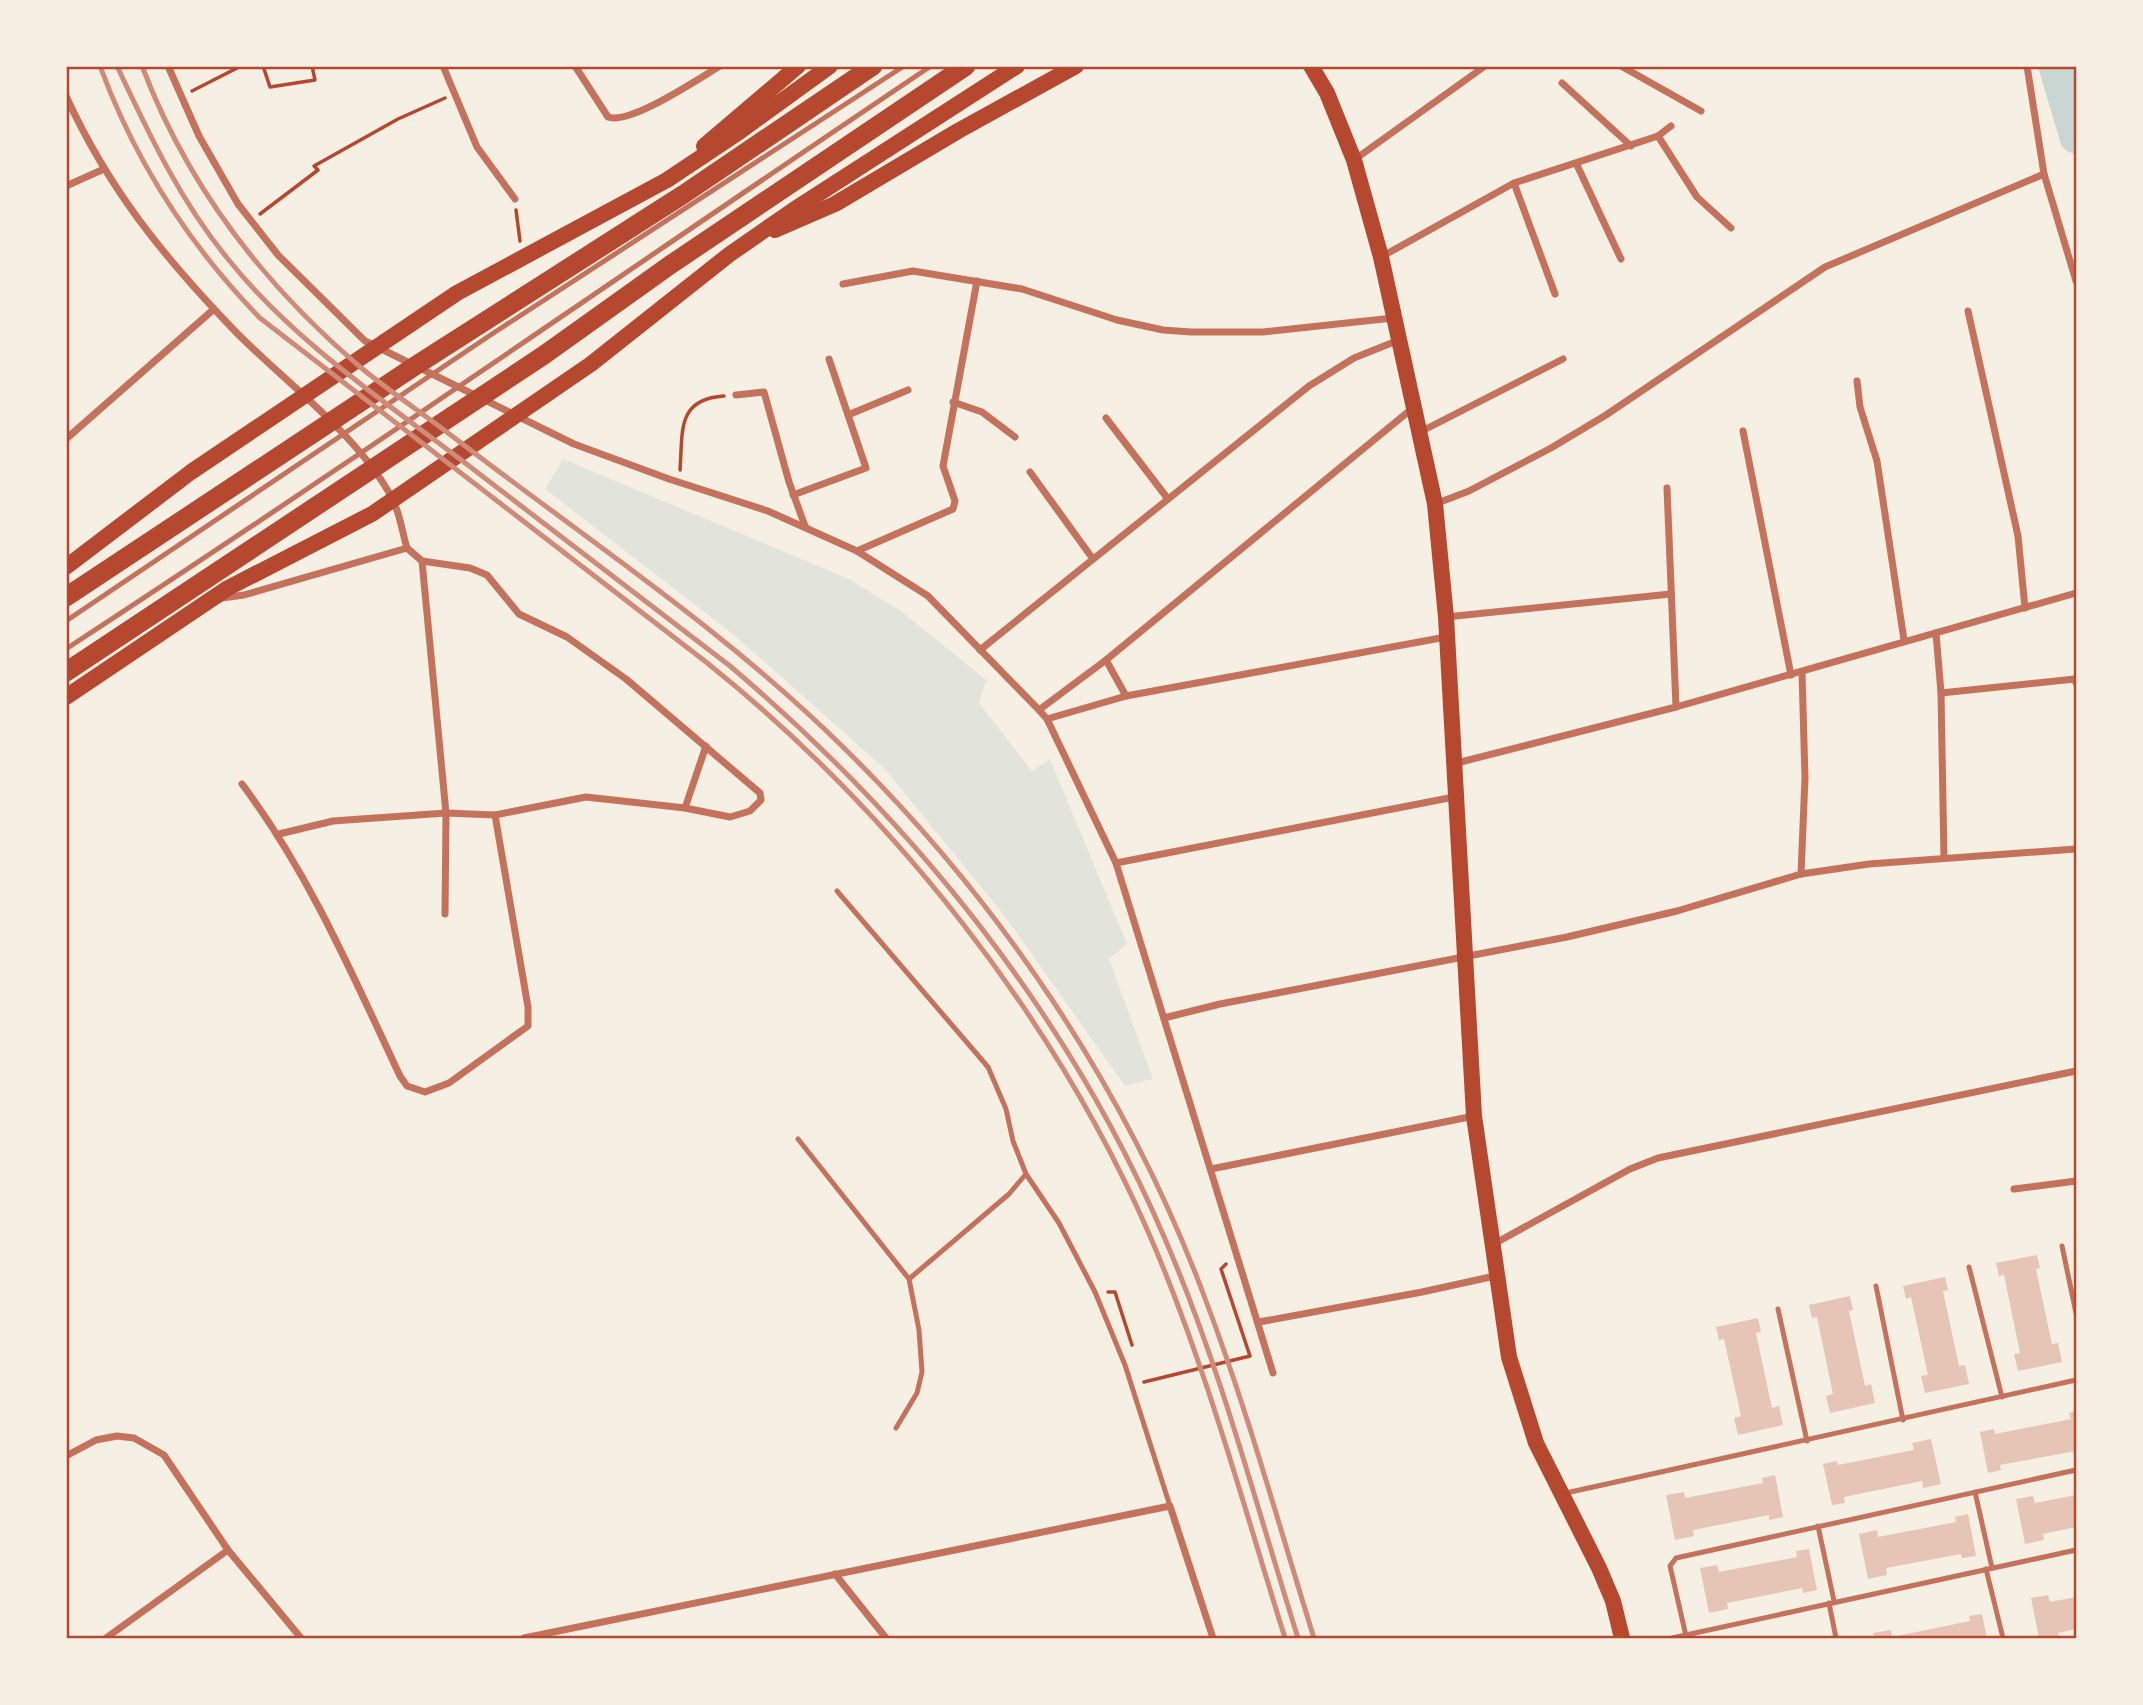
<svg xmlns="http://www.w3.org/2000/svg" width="2143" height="1705" viewBox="0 0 2143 1705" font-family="'Asap Condensed',sans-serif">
	<rect width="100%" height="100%" fill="#f6efe4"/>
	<!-- green -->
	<polygon fill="#e2e4dc" points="563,459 849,579 901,611 986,680 979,703 1032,771 1050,759 1127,944 1109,959 1153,1079 1125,1086 1004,915 884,768 734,635 545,489"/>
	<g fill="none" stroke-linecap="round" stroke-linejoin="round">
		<!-- river -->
		<polyline stroke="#c9d6d2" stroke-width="33" points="2055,66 2076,137"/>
	</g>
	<!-- building -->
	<g fill="#e6c5b7">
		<polygon points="2037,1255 2040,1268 2036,1269 2052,1344 2058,1343 2062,1362 2018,1371 2014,1354 2020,1353 2004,1275 1999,1276 1996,1263"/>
		<polygon points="1945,1277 1948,1290 1943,1291 1959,1366 1965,1365 1969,1384 1925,1393 1921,1376 1928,1375 1911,1297 1906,1299 1903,1286"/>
		<polygon points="1850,1296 1853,1310 1849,1311 1865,1386 1871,1384 1875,1403 1830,1413 1826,1396 1833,1394 1817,1317 1812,1318 1809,1305"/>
		<polygon points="1758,1318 1761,1332 1756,1333 1772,1408 1779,1406 1783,1425 1738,1435 1734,1418 1741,1416 1724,1339 1719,1340 1716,1327"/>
		<polygon points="2076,1411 2076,1451 2000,1465 2001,1470 1988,1473 1980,1432 1994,1429 1995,1434 2071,1419 2069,1413"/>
		<polygon points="1931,1439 1941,1484 1923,1488 1922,1481 1844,1497 1845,1503 1832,1505 1823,1464 1837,1461 1838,1465 1914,1450 1912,1443"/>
		<polygon points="1775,1475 1783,1517 1769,1520 1769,1515 1693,1530 1694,1536 1675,1540 1666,1495 1684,1492 1685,1498 1763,1483 1762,1478"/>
		<polygon points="2076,1495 2076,1527 2043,1534 2044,1540 2025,1544 2016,1499 2033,1496 2035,1503"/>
		<polygon points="1968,1514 1976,1556 1962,1558 1961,1554 1886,1568 1887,1575 1868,1579 1859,1534 1877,1530 1878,1537 1956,1522 1955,1517"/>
		<polygon points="1809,1549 1817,1590 1803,1593 1802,1588 1727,1603 1728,1609 1709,1613 1700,1568 1717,1565 1719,1572 1797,1557 1796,1551"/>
		<polygon points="2048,1595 2050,1602 2076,1597 2076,1629 2058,1633 2059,1638 2039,1638 2031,1598"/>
		<polygon points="1982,1614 1987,1638 1875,1638 1873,1633 1891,1630 1892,1637 1970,1621 1969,1616"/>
	</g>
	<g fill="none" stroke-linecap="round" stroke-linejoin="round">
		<!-- path -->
		<g stroke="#b5482f" stroke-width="3.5">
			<polyline points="263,66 270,87 315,80 312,66"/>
			<polyline points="192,91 241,66"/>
			<polyline points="516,210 520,241"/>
			<polyline points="260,214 318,170 314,166 398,119 445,98"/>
			<path d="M680,470C683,432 676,399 724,396"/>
			<polyline points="1108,1292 1115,1292 1132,1345"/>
			<polyline points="1144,1382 1250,1356 1221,1269 1226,1264"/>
		</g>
		<!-- service -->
		<g stroke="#c5725c" stroke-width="5">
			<polyline points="66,621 489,336 904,66"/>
			<path d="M66,649C357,459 642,260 931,66"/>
			<polyline points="837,891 988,1067 1006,1109 1013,1141 1026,1174 1059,1223 1095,1292 1125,1365 1170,1506"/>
			<polyline points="798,1139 909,1279 919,1330 922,1372 917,1393 896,1428"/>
			<polyline points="2062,1246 2076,1313"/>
			<polyline points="1969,1267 2002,1397"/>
			<polyline points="909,1279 1009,1194 1026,1174"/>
			<polyline points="1876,1286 1903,1420"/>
			<polyline points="1778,1309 1807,1441"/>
			<polyline points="1975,1492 1992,1568"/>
			<polyline points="1566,1493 2076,1380"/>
			<polyline points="1818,1526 1834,1601"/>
			<polyline points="1986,1569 2003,1638"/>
			<polyline points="1829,1603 1836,1638"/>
			<polyline points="1686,1636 1670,1566 1676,1558 2076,1470"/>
			<polyline points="1672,1638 2076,1550"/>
		</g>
		<!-- minor -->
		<g stroke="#c5725c" stroke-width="7">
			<polyline points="168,66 199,136 238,204 278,255 365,341 574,444 669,479 768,511 857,551 928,596 1039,710 1047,719 1116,863 1273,1373"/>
			<polyline points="443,66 477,147 515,199"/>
			<path d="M575,66L608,117C630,125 698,79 720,66"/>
			<polyline points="1621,66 1701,111"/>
			<polyline points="2027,66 2044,174 2076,281"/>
			<polyline points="1562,83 1631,146"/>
			<path d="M66,96C108,188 162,255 232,328C283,381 356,432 392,498C400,513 402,532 407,548"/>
			<polyline points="1658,136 1697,197 1731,228"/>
			<polyline points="1354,160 1485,66"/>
			<polyline points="1577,165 1621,259"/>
			<polyline points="1514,183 1555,294"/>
			<polyline points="66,186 104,169"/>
			<polyline points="1381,257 1514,183 1658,136 1671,126"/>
			<polyline points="843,284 913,271 1022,289 1117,320 1163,330 1191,332 1263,332 1393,318"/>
			<polyline points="1968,311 2018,536 2025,608"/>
			<polyline points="1857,381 1860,407 1877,461 1904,640"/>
			<polyline points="736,395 764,392 789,482 805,526"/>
			<polyline points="953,402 982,412 1015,437"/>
			<polyline points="848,415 908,390"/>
			<polyline points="1106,418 1168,499"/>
			<polyline points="1422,431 1563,359"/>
			<polyline points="1743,431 1791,675"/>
			<polyline points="66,439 214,309"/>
			<polyline points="1030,472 1093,559"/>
			<polyline points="1667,488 1676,707"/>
			<polyline points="793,495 866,468 829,359"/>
			<polyline points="1435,504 1469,491 1551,448 1606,415 1825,267 2044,174"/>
			<polyline points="857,551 953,509 955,501 943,466 977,281"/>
			<polyline points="422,561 446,813 445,914"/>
			<polyline points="222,598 244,595 407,548"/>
			<polyline points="1446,617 1671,594"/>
			<polyline points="1936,633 1941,693 1944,858"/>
			<polyline points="980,650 1309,386 1354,358 1399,340"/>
			<polyline points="1106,660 1126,696"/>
			<polyline points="1941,693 2075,679 2076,683"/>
			<polyline points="1039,710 1106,660 1414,407"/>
			<polyline points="1047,719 1126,696 1446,637"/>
			<polyline points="1453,764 1676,707 2076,593"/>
			<path d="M242,784C309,873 353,976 400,1076L407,1086L425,1092L449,1083L528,1026V1007L495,815"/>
			<polyline points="685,808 706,746"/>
			<polyline points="279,834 333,821 446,813 495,815 586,797 685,808 730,817 750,811 761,800 760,793 626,679 567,637 519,614 487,575 470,568 422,561 407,548"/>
			<polyline points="1116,863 1454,797"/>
			<polyline points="1801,874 1805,778 1802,672"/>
			<polyline points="1164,1018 1220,1004 1567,937 1677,911 1801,874 1869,864 2076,849"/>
			<polyline points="1211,1169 1474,1116"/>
			<polyline points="2014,1189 2076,1181"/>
			<polyline points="1492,1245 1630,1169 1658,1158 2076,1071"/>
			<polyline points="1259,1322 1422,1292 1495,1276"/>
			<polyline points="66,1456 96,1440 117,1436 134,1438 164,1455 228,1550 301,1638"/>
			<polyline points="835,1574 886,1638"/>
			<polyline points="106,1638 228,1550"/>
			<polyline points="524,1638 1170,1506 1213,1638"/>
		</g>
		<!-- primary -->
		<g stroke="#b5482f" stroke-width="16">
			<polyline points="1311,66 1327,93 1354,160 1381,257 1435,504 1446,617 1474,1116 1509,1357 1536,1443 1599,1568 1613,1601 1622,1638"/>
			<polyline points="704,146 798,66"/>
			<polyline points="775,230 835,204 958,131 1076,66"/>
			<polyline points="66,567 191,472 457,293 667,180 739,132 830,66"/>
			<polyline points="66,697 228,588 372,514 591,364 730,254 795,209 1017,66"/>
		</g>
		<!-- motorway -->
		<g stroke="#b5482f" stroke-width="19">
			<polyline points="66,597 415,366 684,194 873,66"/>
			<polyline points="66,672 544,355 670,265 966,66"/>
		</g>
		<!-- rail -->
		<g stroke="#cf8b77" stroke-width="5">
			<path d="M100,66C135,161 190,246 260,318L706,662C892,811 1055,1017 1150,1236C1206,1366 1243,1504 1285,1638"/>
			<path d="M117,66C149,134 180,201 228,259C291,338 377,396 456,456C548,526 639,596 730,666C914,822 1070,1016 1165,1239C1221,1368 1256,1505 1298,1638"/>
			<path d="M142,66C187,185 263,284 359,366C390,392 424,414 456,439C586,539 726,631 843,747C1002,903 1129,1093 1206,1301C1248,1412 1279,1526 1314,1638"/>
		</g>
	</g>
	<!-- border -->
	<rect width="2143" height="1705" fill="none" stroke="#f6efe4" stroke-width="136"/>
	<rect x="68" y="68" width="2007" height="1569" fill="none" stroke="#b5482f" stroke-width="2.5"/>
</svg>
